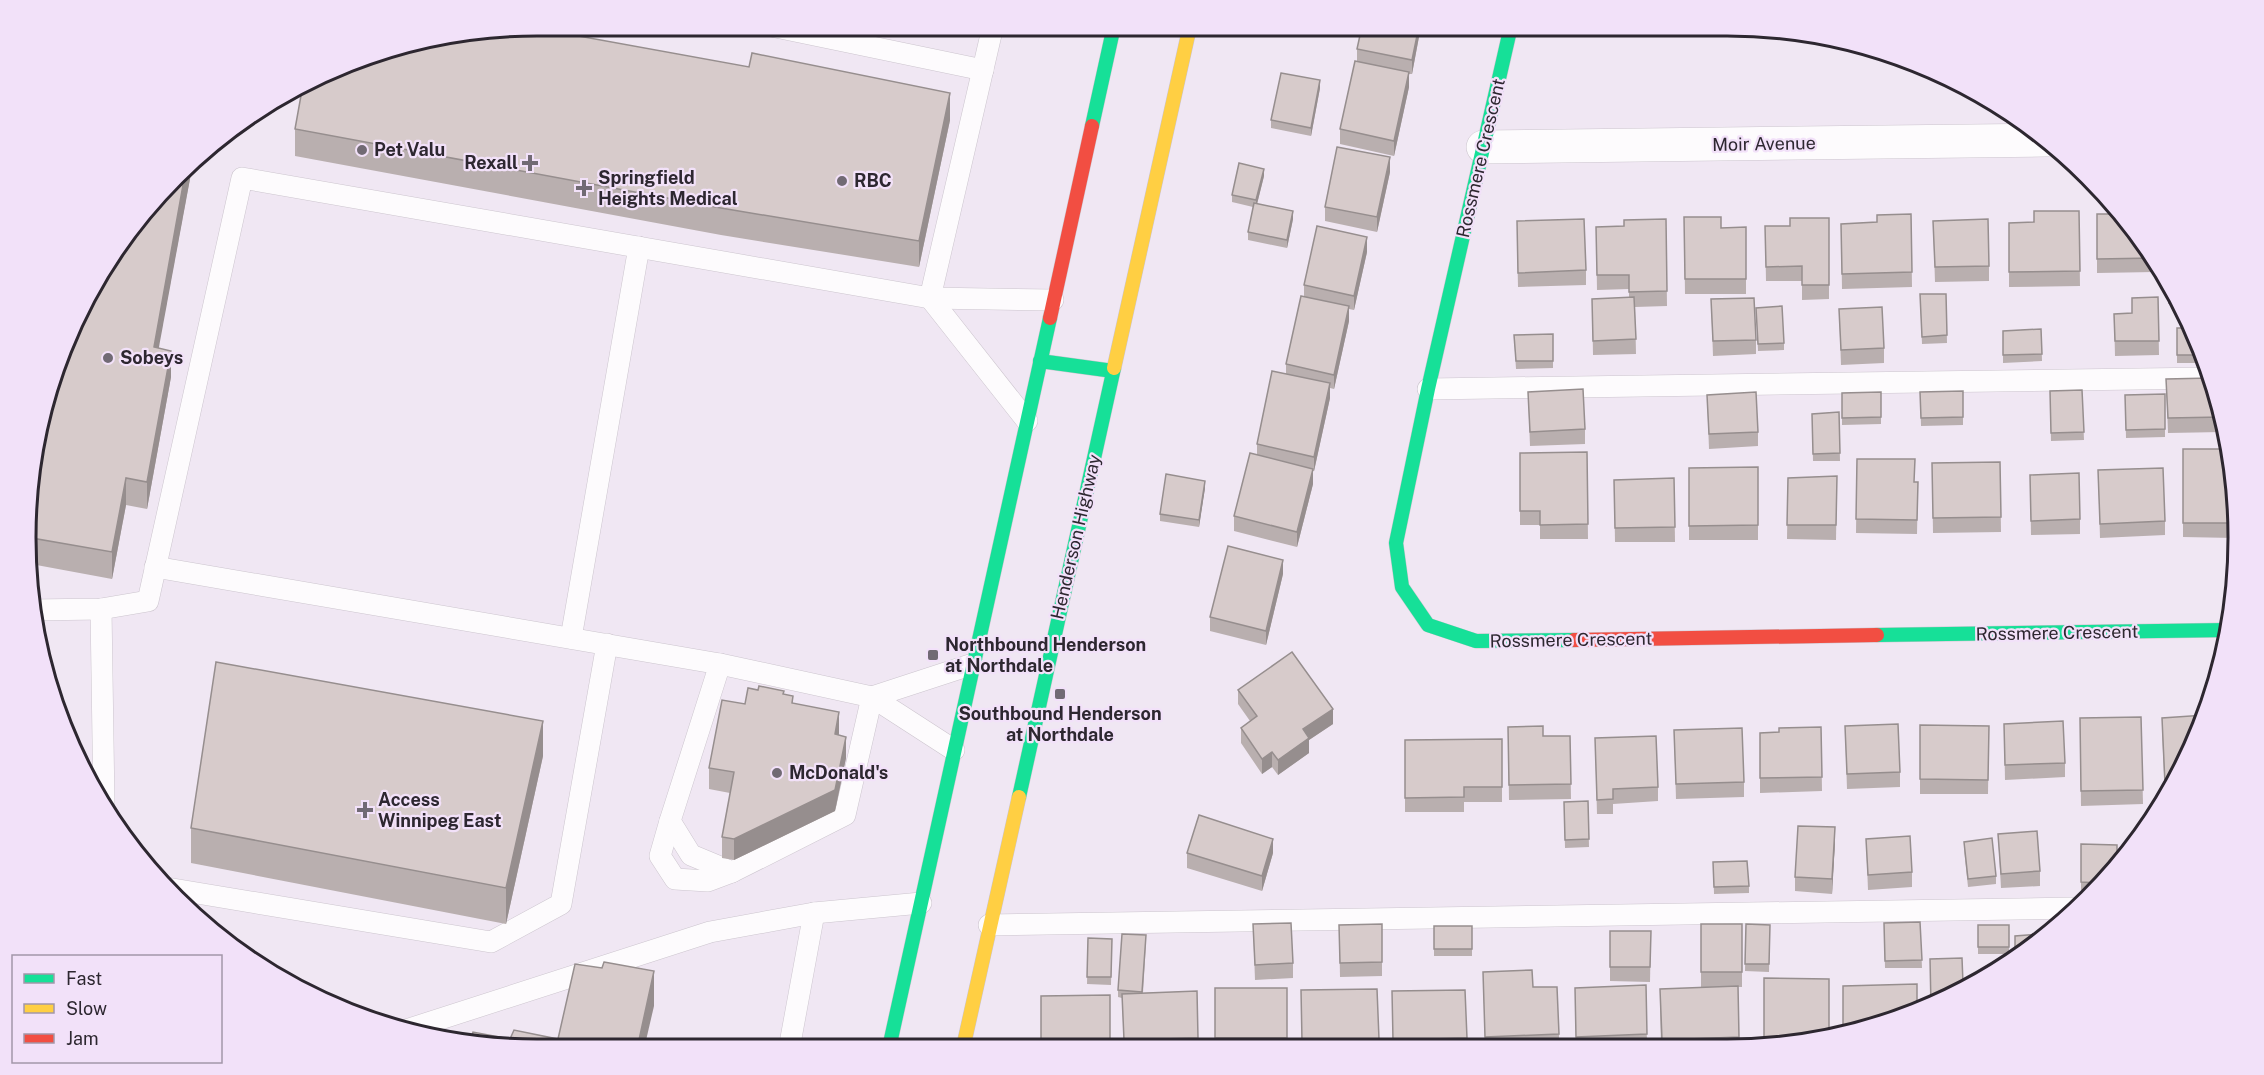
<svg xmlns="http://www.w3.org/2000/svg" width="2264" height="1075" viewBox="0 0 2264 1075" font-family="'Public Sans',sans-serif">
	<rect width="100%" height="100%" fill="#f0e7f3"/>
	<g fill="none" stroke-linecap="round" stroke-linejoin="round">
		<!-- lane casing -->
		<g stroke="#ccc5ce" stroke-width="22">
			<g id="lane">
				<polyline points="771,26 983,70"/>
				<polyline points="930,298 993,26"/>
				<polyline points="930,298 1027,421"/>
				<polyline points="1428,389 2211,378"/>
				<polyline points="155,567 720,664 872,697 954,750"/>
				<polyline points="101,609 104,805"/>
				<polyline points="32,610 101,609 148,601 242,178 930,298 1053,300"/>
				<polyline points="571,638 639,247"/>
				<polyline points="720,664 670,821 691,855 732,872 845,815 872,697"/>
				<polyline points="872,697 973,664"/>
				<polyline points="670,821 660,856 675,879 708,881 732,872"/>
				<polyline points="167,888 491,942 561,904 607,644"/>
				<polyline points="989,925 2074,908"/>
				<polyline points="406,1030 710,932 814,913 921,903"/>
				<polyline points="789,1049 814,913"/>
			</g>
		</g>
		<!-- street casing -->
		<g stroke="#ccc5ce" stroke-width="34">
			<polyline id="street" points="1483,147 2045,140"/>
		</g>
		<!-- fast casing -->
		<g stroke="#ccc5ce" stroke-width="15">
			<g id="fast">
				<polyline points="1511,26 1428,389 1396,543 1402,587 1428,625 1476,641 1574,640"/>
				<polyline points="1092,126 1114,26"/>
				<polyline points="1040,361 1113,371"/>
				<polyline points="1877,635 2229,630"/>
				<polyline points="1019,797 1114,368"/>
				<polyline points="889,1048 1050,318"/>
			</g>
		</g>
		<!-- slow casing -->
		<g stroke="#ccc5ce" stroke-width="15">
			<g id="slow">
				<polyline points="1114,368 1190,26"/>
				<polyline points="963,1048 1019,797"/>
			</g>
		</g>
		<!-- jam casing -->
		<g stroke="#ccc5ce" stroke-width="15">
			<g id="jam">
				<polyline points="1050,318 1092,126"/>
				<polyline points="1574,640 1877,635"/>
			</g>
		</g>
		<!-- lane -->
		<use href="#lane" stroke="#fdfbfd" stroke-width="21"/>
		<!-- street -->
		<use href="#street" stroke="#fdfbfd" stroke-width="33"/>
		<!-- fast -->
		<use href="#fast" stroke="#16e098" stroke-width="14"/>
		<!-- slow -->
		<use href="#slow" stroke="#ffcf43" stroke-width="14"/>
		<!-- jam -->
		<use href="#jam" stroke="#f24e42" stroke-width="14"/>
	</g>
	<!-- wall -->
	<g fill="#b9afaf">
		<polygon points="1362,26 1421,26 1412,74 1409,74 1409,87 1394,156 1340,144 1340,129 1357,61 1357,49"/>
		<polygon points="1611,26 1643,26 1611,27"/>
		<polygon points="1320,88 1311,136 1271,128 1271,120"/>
		<polygon points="950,120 919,267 721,235 295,156 295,129"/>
		<polygon points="192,168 158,348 171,377 147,509 126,505 112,579 31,564 35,437 112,253"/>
		<polygon points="1390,172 1377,232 1325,221 1325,207"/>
		<polygon points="1264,176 1257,204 1293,219 1287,248 1248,240 1248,232 1253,207 1232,202 1232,195"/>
		<polygon points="2079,211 2080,286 2009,287 2009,223 2034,222"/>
		<polygon points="1911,214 1912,287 1842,289 1841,224 1877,222"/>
		<polygon points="2097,214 2154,256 2154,272 2097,273"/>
		<polygon points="1684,217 1721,228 1746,227 1746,294 1685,294"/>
		<polygon points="1829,218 1829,299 1802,300 1802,281 1766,281 1765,226 1790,226"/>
		<polygon points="1666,219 1667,306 1635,307 1636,354 1593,355 1592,299 1629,298 1629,289 1597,290 1596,227 1624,226"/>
		<polygon points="1933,221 1989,266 1989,281 1935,282"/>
		<polygon points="1517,236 1586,270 1586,285 1518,287"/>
		<polygon points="1367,252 1354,310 1349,309 1349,321 1334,389 1330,388 1330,398 1314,471 1313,471 1313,484 1297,547 1234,531 1234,516 1257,455 1257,444 1286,374 1286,364 1304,297 1304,285"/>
		<polygon points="2168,283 2180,304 2168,304"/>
		<polygon points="1920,294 1946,294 1947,343 1922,344"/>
		<polygon points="2158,297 2159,355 2115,356 2114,314 2132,313"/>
		<polygon points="1711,299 1756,340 1756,354 1713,356"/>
		<polygon points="1756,308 1784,343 1784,350 1758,351"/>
		<polygon points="1839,309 1884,348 1884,363 1841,365"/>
		<polygon points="2177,328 2200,342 2206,363 2177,363"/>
		<polygon points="2041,329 2042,361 2003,363 2003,331"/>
		<polygon points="1553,334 1553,368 1516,369 1514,335"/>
		<polygon points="2166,379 2222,415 2222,432 2168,433"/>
		<polygon points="2082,390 2084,440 2051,441 2050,391"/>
		<polygon points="1963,391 1963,425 1921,426 1920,392"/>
		<polygon points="1528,392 1585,429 1585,444 1530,446"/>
		<polygon points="1881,392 1881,424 1842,425 1842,393"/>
		<polygon points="2165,394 2165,437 2126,438 2125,395"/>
		<polygon points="1707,395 1758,432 1758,446 1709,449"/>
		<polygon points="1839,412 1840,461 1813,461 1812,414"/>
		<polygon points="2183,449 2230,449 2237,524 2234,524 2234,538 2183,537"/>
		<polygon points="1587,452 1588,539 1540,539 1540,525 1520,525 1520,453"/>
		<polygon points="1857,459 1914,482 1918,482 1917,534 1856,533"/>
		<polygon points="2000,462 2001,532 1933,533 1932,463"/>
		<polygon points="1758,467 1758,540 1689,540 1689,468"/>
		<polygon points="2098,470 2165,521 2165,535 2100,538"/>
		<polygon points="2030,475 2080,519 2080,534 2031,535"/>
		<polygon points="1837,476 1836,540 1787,539 1788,478"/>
		<polygon points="1674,478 1675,542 1615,542 1614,480"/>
		<polygon points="1205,488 1199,527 1160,521 1160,514"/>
		<polygon points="1283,574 1266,645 1210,631 1210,617"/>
		<polygon points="1238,690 1333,724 1309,740 1309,753 1278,775 1272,767 1262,774 1241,743 1241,728 1250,721 1238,704"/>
		<polygon points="784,695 793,703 839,733 839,735 846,758 835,811 734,860 722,858 722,837 730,793 709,789 709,768 745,704"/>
		<polygon points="2141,717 2143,804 2081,806 2080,718"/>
		<polygon points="2162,718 2199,734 2165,794 2162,732"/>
		<polygon points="2004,724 2065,763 2065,777 2005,780"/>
		<polygon points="1920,725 1989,726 1988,794 1920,794"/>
		<polygon points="1845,726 1900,772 1900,787 1847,789"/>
		<polygon points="1508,727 1543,736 1570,736 1571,799 1509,800"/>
		<polygon points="1821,727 1822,791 1760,793 1760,733 1779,732"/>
		<polygon points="1674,730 1744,782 1744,797 1676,799"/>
		<polygon points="1595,738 1658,787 1658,801 1613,804 1613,814 1597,814"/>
		<polygon points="1502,739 1502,802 1464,802 1464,812 1405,812 1405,740"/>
		<polygon points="543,756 506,924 191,863 191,828"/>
		<polygon points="1588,801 1589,847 1565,848 1564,802"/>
		<polygon points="1998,834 2040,871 2040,886 2001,888"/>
		<polygon points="1866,839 1912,872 1912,887 1868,890"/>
		<polygon points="1835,842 1832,894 1795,891 1795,877"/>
		<polygon points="1964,842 1996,876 1996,884 1968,887 1964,849"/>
		<polygon points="2081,844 2117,865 2092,890 2081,890"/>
		<polygon points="1187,853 1273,853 1262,891 1187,868"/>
		<polygon points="1713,862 1749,886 1749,893 1714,894"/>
		<polygon points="1920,922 1922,968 1885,968 1884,923"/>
		<polygon points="1253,924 1293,963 1293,978 1255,980"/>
		<polygon points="1382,924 1382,976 1340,977 1339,925"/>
		<polygon points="1701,924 1742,924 1742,987 1738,987 1739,1045 1661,1046 1660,1003 1701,987"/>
		<polygon points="1746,924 1770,925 1769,972 1745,971"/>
		<rect x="1978" y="925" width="31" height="29"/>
		<rect x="1434" y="926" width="38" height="30"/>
		<polygon points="1610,931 1651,931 1650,982 1610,981"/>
		<polygon points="1088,938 1112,939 1111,985 1087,984"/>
		<polygon points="1146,942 1143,993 1197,991 1198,1047 1124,1047 1122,998 1118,997 1118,990"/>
		<polygon points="1483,972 1533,987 1559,1034 1559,1046 1485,1046"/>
		<polygon points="1764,978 1829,1036 1794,1045 1764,1045"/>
		<polygon points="1646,985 1647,1046 1576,1046 1575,988"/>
		<rect x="1215" y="988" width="72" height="59"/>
		<polygon points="1377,989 1379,1047 1302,1047 1301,990"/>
		<polygon points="1465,990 1467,1046 1393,1046 1392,1006"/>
		<polygon points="1110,995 1110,1047 1041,1048 1041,996"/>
	</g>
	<!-- shaded-wall -->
	<g fill="#968e8e">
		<polygon points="1419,26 1421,26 1412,74 1412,60"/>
		<polygon points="1409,72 1409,87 1394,156 1394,141"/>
		<polygon points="1320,80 1320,88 1311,136 1311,128"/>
		<polygon points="950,93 950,120 919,267 919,241"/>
		<polygon points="264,111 264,114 239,124"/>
		<polygon points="1390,157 1390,172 1377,232 1377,217"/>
		<polygon points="192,168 154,374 154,347 185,174"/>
		<polygon points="1264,169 1264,176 1256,208 1256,200"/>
		<polygon points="1293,211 1293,219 1287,248 1287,240"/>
		<polygon points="1367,237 1367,252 1354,310 1354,296"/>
		<polygon points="1349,306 1349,321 1334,389 1334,375"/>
		<polygon points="171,351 171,377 147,509 147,482"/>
		<polygon points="1330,383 1330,398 1314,471 1314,457"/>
		<polygon points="1313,469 1313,484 1297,547 1297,532"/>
		<polygon points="126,478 126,505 112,579 112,552"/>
		<polygon points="1205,481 1205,488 1199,527 1199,520"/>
		<polygon points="1283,560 1283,574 1266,645 1266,631"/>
		<polygon points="1333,709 1333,724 1309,740 1309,753 1278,775 1278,760 1303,729"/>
		<polygon points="839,712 839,733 835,755 835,734"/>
		<polygon points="543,721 543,756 506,924 506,888"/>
		<polygon points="846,737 846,758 835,811 734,860 734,839"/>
		<polygon points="1272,752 1272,767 1262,774 1262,759"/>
		<polygon points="1835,827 1835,842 1832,894 1832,879"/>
		<polygon points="1273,839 1273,853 1262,891 1262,876"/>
		<polygon points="654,971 654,1006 644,1049 637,1049"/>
	</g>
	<!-- building -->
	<g fill="#d7cbcb" stroke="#968e8e" stroke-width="1.5">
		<polygon points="1362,26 1419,26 1412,60 1357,49"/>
		<polygon points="529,27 749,67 752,53 950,93 919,241 721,208 295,129 302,90 373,53"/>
		<polygon points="1355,61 1409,72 1394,141 1340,129"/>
		<polygon points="1281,73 1320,80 1311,128 1271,120"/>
		<polygon points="1337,147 1390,157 1377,217 1325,207"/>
		<polygon points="1239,163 1264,169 1256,200 1232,195"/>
		<polygon points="185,174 154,347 171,351 147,482 126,478 112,552 32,538 35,437 64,342 112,253"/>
		<polygon points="1254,203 1293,211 1287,240 1248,232"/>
		<polygon points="2034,211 2079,211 2080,271 2009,272 2009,223 2034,222"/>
		<polygon points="1911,214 1912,272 1842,274 1841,224 1877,222 1877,215"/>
		<polygon points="2097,214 2120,214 2152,253 2154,258 2097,259"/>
		<polygon points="1684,217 1721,217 1721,228 1746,227 1746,279 1685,279"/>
		<polygon points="1790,218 1829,218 1829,285 1802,285 1802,266 1766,267 1765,226 1790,226"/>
		<polygon points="1584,219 1586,270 1518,273 1517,221"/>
		<polygon points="1666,219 1667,291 1629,292 1629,275 1597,275 1596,227 1624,226 1624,220"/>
		<polygon points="1988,219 1989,266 1935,267 1933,221"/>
		<polygon points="1317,226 1367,237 1354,296 1304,285"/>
		<polygon points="1920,294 1946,294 1947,335 1922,337"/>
		<polygon points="1301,296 1349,306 1334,375 1286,364"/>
		<polygon points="1634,297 1636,339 1593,341 1592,299"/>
		<polygon points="2158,297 2159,341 2115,341 2114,314 2132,313 2132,298"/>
		<polygon points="1754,298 1756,340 1713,341 1711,299"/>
		<polygon points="1782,306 1784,343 1758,344 1756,308"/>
		<polygon points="1882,307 1884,348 1841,350 1839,309"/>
		<polygon points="2177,328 2192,328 2200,342 2204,355 2177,355"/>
		<polygon points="2041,329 2042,354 2003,355 2003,331"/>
		<polygon points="1553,334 1553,361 1516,361 1514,335"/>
		<polygon points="1272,371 1330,383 1314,457 1257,444"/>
		<polygon points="2211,378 2222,417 2168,418 2166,379"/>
		<polygon points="1583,389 1585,429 1530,432 1528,392"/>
		<polygon points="2082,390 2084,432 2051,433 2050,391"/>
		<polygon points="1963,391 1963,417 1921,418 1920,392"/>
		<polygon points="1756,392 1758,432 1709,434 1707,395"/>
		<polygon points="1881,392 1881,417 1842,418 1842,393"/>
		<polygon points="2165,394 2165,429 2126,430 2125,395"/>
		<polygon points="1839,412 1840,453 1813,454 1812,414"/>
		<polygon points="2183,449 2230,449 2236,510 2234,510 2234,523 2183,523"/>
		<polygon points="1587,452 1588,524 1540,525 1540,511 1520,511 1520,453"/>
		<polygon points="1250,453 1313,469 1297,532 1234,516"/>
		<polygon points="1857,459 1915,459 1914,482 1918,482 1917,520 1856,519"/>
		<polygon points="2000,462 2001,517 1933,518 1932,463"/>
		<polygon points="1758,467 1758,525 1689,526 1689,468"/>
		<polygon points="2163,468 2165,521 2100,524 2098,470"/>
		<polygon points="2079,473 2080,519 2031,521 2030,475"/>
		<polygon points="1166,474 1205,481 1199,520 1160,514"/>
		<polygon points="1837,476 1836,525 1787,525 1788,478"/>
		<polygon points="1674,478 1675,527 1615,528 1614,480"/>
		<polygon points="1228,546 1283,560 1266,631 1210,617"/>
		<polygon points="1292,652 1333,709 1303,729 1309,738 1278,760 1272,752 1262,759 1241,728 1257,716 1238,690"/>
		<polygon points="216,662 543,721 506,888 191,828"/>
		<polygon points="759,686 784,691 783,694 793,696 792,703 839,712 835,734 846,737 835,790 734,839 722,837 734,772 709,768 722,700 745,704 748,688 758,690"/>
		<polygon points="2205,715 2199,734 2171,784 2165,784 2162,718"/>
		<polygon points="2141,717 2143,790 2081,791 2080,718"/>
		<polygon points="2063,721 2065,763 2005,765 2004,724"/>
		<polygon points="1898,724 1900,772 1847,774 1845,726"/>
		<polygon points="1920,725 1989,726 1988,780 1920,779"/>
		<polygon points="1543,726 1543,736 1570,736 1571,784 1509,785 1508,727"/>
		<polygon points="1821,727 1822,777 1760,778 1760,733 1779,732 1779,728"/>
		<polygon points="1742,728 1744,782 1676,784 1674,730"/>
		<polygon points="1656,736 1658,787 1613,789 1613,799 1597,800 1595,738"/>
		<polygon points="1502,739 1502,787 1464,787 1464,797 1405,798 1405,740"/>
		<polygon points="1588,801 1589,839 1565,840 1564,802"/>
		<polygon points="1199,815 1273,839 1262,876 1187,853"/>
		<polygon points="1798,826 1835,827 1832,879 1795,877"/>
		<polygon points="2037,831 2040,871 2001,874 1998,834"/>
		<polygon points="1910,836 1912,872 1868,875 1866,839"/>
		<polygon points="1992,838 1996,876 1968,879 1964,842"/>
		<polygon points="2081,844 2117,845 2117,865 2099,883 2081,882"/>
		<polygon points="1747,861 1749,886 1714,887 1713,862"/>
		<polygon points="1920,922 1922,960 1885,961 1884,923"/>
		<polygon points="1291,923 1293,963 1255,965 1253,924"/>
		<polygon points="1382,924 1382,962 1340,963 1339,925"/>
		<rect x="1701" y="924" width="41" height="48"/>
		<polygon points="1746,924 1770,925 1769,964 1745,964"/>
		<rect x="1978" y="925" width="31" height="22"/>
		<rect x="1434" y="926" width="38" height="23"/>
		<polygon points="1610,931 1651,931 1650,967 1610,967"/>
		<polygon points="1122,934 1146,935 1142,992 1118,990"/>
		<polygon points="2039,934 2038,943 2015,957 2015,936"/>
		<polygon points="1088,938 1112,939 1111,977 1087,977"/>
		<polygon points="1962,958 1963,983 1970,983 1931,1006 1930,959"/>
		<polygon points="604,962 654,971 637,1049 537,1049 470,1043 473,1032 510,1039 514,1030 558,1039 575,964 602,968"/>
		<polygon points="1532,970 1533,987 1557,987 1559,1034 1485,1037 1483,972"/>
		<polygon points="1764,978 1829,979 1829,1036 1810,1041 1764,1040"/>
		<polygon points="1917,984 1917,1012 1843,1032 1843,986"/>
		<polygon points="1646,985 1647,1034 1576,1037 1575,988"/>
		<polygon points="1738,986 1739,1037 1662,1040 1660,989"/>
		<rect x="1215" y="988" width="72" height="50"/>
		<polygon points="1377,989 1379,1039 1302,1041 1301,990"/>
		<polygon points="1465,990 1467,1038 1393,1040 1392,991"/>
		<polygon points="1197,991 1198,1038 1124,1040 1122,994"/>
		<polygon points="1110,995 1110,1043 1041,1044 1041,996"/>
	</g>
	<!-- markers -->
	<g fill="#716a74" stroke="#f2e1f9" stroke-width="2">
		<circle cx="362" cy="150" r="6"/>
		<path d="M527 154h6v6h6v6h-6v6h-6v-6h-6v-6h6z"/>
		<circle cx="842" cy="181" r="6"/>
		<path d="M581 179h6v6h6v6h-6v6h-6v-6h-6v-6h6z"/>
		<circle cx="108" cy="358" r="6"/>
		<rect x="927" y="649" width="12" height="12" rx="3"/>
		<rect x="1054" y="688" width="12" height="12" rx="3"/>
		<circle cx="777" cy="773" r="6"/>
		<path d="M362 801h6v6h6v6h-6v6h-6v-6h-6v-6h6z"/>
	</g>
	<g text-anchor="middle" stroke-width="4.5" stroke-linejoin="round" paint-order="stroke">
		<!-- street labels -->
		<g font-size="18" fill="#2d2730" stroke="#f2e1f9">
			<text transform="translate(1764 144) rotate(-1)" y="6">Moir Avenue</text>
			<text transform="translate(1481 158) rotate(-77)" y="6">Rossmere Crescent</text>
			<text transform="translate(1076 537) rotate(-77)" y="6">Henderson Highway</text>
			<text transform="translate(2057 633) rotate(-1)" y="6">Rossmere Crescent</text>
			<text transform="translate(1571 640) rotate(-1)" y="6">Rossmere Crescent</text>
		</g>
		<!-- poi labels -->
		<g font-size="18" font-weight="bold" fill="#2d2730" stroke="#f2e1f9" text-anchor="start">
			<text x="374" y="156">Pet Valu</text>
			<text x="518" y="169" text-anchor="end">Rexall</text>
			<text x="598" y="184">Springfield<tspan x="598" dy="21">Heights Medical</tspan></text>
			<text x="854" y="187">RBC</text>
			<text x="120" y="364">Sobeys</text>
			<text x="945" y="651">Northbound Henderson<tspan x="945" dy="21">at Northdale</tspan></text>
			<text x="1060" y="720" text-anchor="middle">Southbound Henderson<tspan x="1060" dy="21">at Northdale</tspan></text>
			<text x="789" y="779">McDonald's</text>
			<text x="378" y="806">Access<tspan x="378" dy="21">Winnipeg East</tspan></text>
		</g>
	</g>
	<!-- crop -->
	<path d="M0 0H2264V1075H0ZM537 36H1727A501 501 0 0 1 2228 537V538A501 501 0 0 1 1727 1039H537A501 501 0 0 1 36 538V537A501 501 0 0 1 537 36Z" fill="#f2e1f9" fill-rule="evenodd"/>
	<path fill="none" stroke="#2d2730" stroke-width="3" d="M537 36H1727A501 501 0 0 1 2228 537V538A501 501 0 0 1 1727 1039H537A501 501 0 0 1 36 538V537A501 501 0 0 1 537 36Z"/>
	<!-- legend -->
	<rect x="12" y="955" width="210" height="108" fill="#f2e1f9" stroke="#a397a9" stroke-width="1.5"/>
	<rect x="24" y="974" width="30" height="9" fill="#16e098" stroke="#a397a9" stroke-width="1.5"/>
	<text x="66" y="985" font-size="18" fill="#2d2730">Fast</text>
	<rect x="24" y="1004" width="30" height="9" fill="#ffcf43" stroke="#a397a9" stroke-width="1.5"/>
	<text x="66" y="1015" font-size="18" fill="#2d2730">Slow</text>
	<rect x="24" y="1034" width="30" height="9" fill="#f24e42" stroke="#a397a9" stroke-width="1.5"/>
	<text x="66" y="1045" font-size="18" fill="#2d2730">Jam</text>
</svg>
